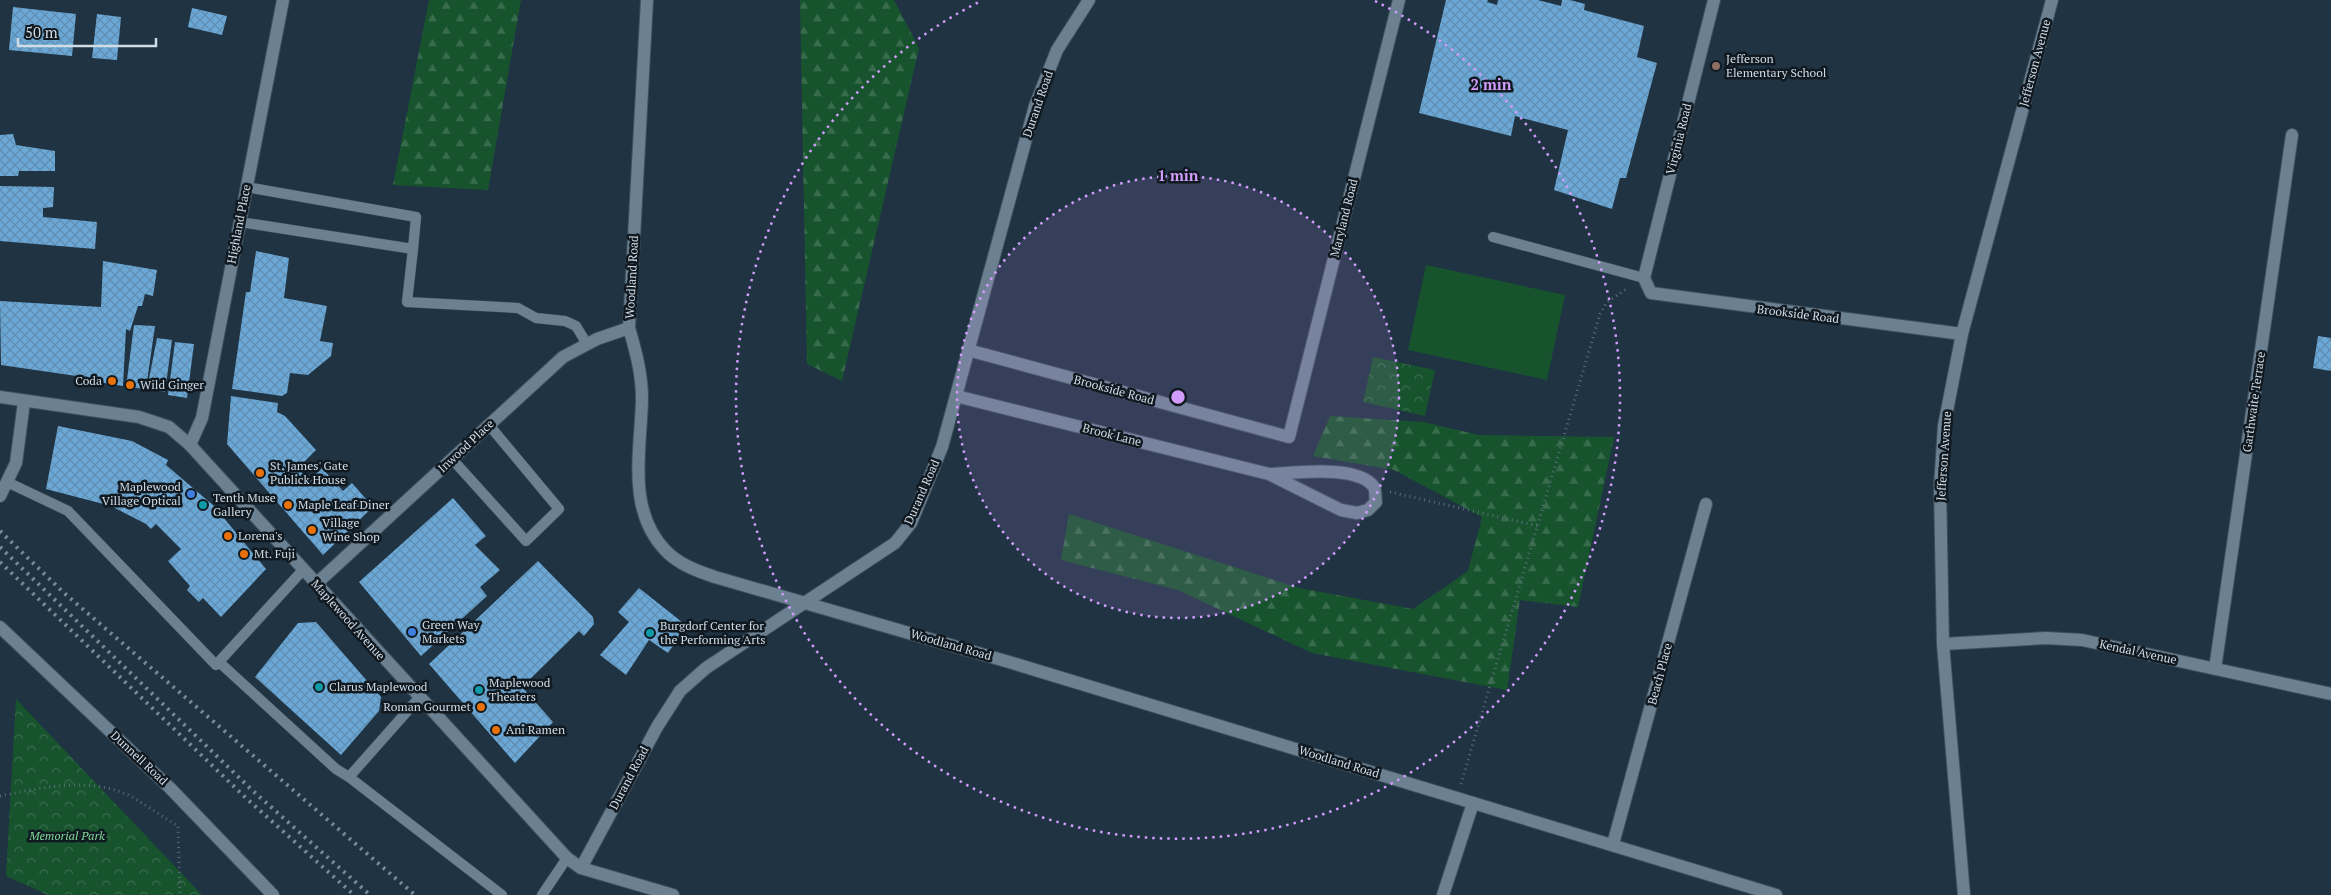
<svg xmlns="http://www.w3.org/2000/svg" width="2331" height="895" viewBox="0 0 2331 895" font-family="'PT Serif',serif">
	<defs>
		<pattern id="forest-firs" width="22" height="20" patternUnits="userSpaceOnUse" patternTransform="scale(1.25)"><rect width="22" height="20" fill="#17542e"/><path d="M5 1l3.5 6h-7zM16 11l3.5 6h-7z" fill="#386c4c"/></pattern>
		<pattern id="park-crowns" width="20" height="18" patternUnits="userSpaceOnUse" patternTransform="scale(1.25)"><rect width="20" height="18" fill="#17542e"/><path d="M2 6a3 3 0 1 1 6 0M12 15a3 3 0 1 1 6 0" fill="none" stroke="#386c4c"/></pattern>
		<pattern id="building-cross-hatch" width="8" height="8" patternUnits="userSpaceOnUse" patternTransform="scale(1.25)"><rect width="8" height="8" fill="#6ba8d6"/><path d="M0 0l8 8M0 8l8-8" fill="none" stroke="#608eb2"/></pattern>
	</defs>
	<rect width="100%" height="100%" fill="#1f3342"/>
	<!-- forest -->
	<g fill="url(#forest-firs)">
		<polygon points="429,0 521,0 488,190 393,185"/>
		<polygon points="800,0 894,0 919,48 842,381 807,364"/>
		<polygon points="1330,416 1423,422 1479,435 1614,437 1578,607 1520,600 1507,690 1312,653 1178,590 1061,560 1069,514 1299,588 1413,609 1468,571 1482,517 1394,470 1313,456"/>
	</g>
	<!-- park -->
	<g fill="url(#park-crowns)">
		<polygon points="1373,357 1435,370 1425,416 1363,402"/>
		<polygon points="16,699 202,895 48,895 6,876"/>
	</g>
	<!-- pitch -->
	<polygon fill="#17542e" points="1426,265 1565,295 1547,380 1408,350"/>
	<!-- building -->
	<g fill="url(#building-cross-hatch)">
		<polygon points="1446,0 1488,0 1487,2 1497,5 1498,0 1538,0 1561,6 1562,0 1570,0 1585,4 1584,10 1644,26 1637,57 1657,63 1626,178 1620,178 1612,209 1554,190 1568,130 1515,116 1511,136 1419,113"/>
		<polygon points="13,7 76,14 72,56 9,50"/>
		<polygon points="192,8 227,16 222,35 188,27"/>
		<polygon points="97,14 121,17 117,60 92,58"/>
		<polygon points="13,134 16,145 55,151 55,171 19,171 18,176 0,176 0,135"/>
		<polygon points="0,186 54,187 53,207 43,208 43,217 97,222 95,249 0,241"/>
		<polygon points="256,251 289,258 284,298 327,306 320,341 333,343 331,356 308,375 290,373 287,393 282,396 232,389 246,292 250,292"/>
		<polygon points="103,261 157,270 153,296 145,294 142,306 138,306 130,331 126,329 123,386 98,382 97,379 1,365 0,301 101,307"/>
		<polygon points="134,325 155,326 146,389 126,387"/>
		<polygon points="2318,336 2331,338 2331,371 2313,368"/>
		<polygon points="157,338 172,340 165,392 147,389"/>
		<polygon points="175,342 194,344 187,398 168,395"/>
		<polygon points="231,396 278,403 277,412 285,416 316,450 298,468 309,480 322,468 343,491 352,483 373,507 323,555 227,444"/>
		<polygon points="58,426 132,441 168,460 166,465 214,506 266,569 221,617 203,598 199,602 187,590 190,586 168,561 181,549 156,524 151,529 146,524 111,506 46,489"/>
		<polygon points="453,498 486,536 475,545 500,570 480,587 487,596 421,656 359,582"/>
		<polygon points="538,561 593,617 594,624 584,636 579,631 522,687 553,722 515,763 429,664"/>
		<polygon points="639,588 687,626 668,653 649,640 626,675 600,655 629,622 618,612"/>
		<polygon points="316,622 381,697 379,711 341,755 255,677 298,623"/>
	</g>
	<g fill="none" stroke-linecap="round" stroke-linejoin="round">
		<!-- service casing -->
		<g stroke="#3f505d" stroke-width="11">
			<g id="service">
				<polyline points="240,222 413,249 416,217 246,187"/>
				<polyline points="1493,237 1644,278"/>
				<polyline points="413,249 407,302 518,308 536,318 565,321 576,326 587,344"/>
				<polyline points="452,459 526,541 559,509 489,425"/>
				<polyline points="7,482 68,511 216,665 303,570"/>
				<polyline points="219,662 336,769 349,777 502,895"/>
				<polyline points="349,777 419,698"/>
				<polyline points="542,895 567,858"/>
			</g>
		</g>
		<!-- minor casing -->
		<g stroke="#3f505d" stroke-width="14">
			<g id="minor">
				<path d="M647,0L629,328C636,352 642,374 642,399C641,449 626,509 665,550C678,564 697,571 715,577L1009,662L1776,895"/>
				<polyline points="1714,0 1644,278 1651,293 1962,334"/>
				<polyline points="968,350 1289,437 1399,0"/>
				<path d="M956,396L1269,474L1341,510L1357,513L1368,510L1376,502C1375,497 1376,491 1374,487C1358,464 1294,473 1269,474"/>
				<polyline points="190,445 202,418 283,0"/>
				<polyline points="316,584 563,357 597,339 629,328"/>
				<polyline points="0,627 170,788 273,895"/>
				<polyline points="1943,644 2046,638 2082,640 2331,694"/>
				<polyline points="2215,669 2292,135"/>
				<polyline points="1613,844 1706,504"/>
				<polyline points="581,868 657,727 680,691 706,668 895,543 911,523 942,447 1035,106 1057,50 1089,0"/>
				<polyline points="1443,895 1473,803"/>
			</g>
		</g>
		<!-- tertiary casing -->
		<g stroke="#3f505d" stroke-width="14">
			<g id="tertiary">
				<polyline points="0,397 139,417 169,427 190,445 567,858 581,868 673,895"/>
				<polyline points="0,496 16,463 24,402"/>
				<polyline points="1964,895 1943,644 1940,487 1944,426 1962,334 2052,0"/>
			</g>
		</g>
		<!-- path -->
		<g stroke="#5b6c79" stroke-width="3" stroke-dasharray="1 4" stroke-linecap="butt">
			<polyline points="1390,492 1538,526"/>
			<polyline points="1461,784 1600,314 1607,302 1628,288"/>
			<path d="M0,796C41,788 85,777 126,794C140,800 163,818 178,826L180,895"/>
		</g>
		<!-- service -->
		<use href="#service" stroke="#6b8192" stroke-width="10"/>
		<!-- minor -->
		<use href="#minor" stroke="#6b8192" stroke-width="12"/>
		<!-- tertiary -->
		<use href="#tertiary" stroke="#6b8192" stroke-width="12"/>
		<!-- rail -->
		<g stroke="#798995" stroke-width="4" stroke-dasharray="2.5 5" stroke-linecap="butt">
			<polyline points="0,531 63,592 415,895"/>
			<polyline points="0,547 253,791 370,895"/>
			<polyline points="0,562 247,799 354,895"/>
		</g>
	</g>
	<!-- distance rings -->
	<circle cx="1178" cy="397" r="221" fill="#d29cfd" fill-opacity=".12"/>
	<g fill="none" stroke="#d29cfd" stroke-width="2.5" stroke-dasharray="2.5 5">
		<circle cx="1178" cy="397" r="221"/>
		<path d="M1375 1A442 442 0 1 1 981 1"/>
	</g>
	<!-- markers -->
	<circle fill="#8d6e63" stroke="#111920" stroke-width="2" cx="1716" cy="66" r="5"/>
	<g fill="#e8710a" stroke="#111920" stroke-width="2">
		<circle cx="112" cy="381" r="5"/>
		<circle cx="130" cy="385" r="5"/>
		<circle cx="260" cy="473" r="5"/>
		<circle cx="288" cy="505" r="5"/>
		<circle cx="312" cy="530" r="5"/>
		<circle cx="228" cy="536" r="5"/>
		<circle cx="244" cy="554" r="5"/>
		<circle cx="481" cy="707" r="5"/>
		<circle cx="496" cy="730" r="5"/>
	</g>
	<g fill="#3f7fe0" stroke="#111920" stroke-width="2">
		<circle cx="191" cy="494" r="5"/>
		<circle cx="412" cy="632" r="5"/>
	</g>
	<g fill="#0f9aa8" stroke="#111920" stroke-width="2">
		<circle cx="203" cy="505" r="5"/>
		<circle cx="650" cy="633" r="5"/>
		<circle cx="319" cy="687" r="5"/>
		<circle cx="479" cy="690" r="5"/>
	</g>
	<g text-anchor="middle" stroke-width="5" stroke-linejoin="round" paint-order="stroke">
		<!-- poi labels -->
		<g font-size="12" fill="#d0dce6" stroke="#111920" text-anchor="start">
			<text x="1726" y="63">Jefferson<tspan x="1726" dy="14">Elementary School</tspan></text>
			<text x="102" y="385" text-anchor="end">Coda</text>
			<text x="140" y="389">Wild Ginger</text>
			<text x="270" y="470">St. James' Gate<tspan x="270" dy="14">Publick House</tspan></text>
			<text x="181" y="491" text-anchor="end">Maplewood<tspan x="181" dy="14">Village Optical</tspan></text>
			<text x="213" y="502">Tenth Muse<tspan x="213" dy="14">Gallery</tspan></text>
			<text x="298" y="509">Maple Leaf Diner</text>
			<text x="322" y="527">Village<tspan x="322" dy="14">Wine Shop</tspan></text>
			<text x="238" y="540">Lorena's</text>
			<text x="254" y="558">Mt. Fuji</text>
			<text x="422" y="629">Green Way<tspan x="422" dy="14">Markets</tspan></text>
			<text x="660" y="630">Burgdorf Center for<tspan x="660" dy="14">the Performing Arts</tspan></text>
			<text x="489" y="687">Maplewood<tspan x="489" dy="14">Theaters</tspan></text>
			<text x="329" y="691">Clarus Maplewood</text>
			<text x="471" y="711" text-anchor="end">Roman Gourmet</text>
			<text x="506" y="734">Ani Ramen</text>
		</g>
		<!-- street labels -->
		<g font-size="12" fill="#d0dce6" stroke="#111920">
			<text transform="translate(2035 63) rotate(-75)" y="4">Jefferson Avenue</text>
			<text transform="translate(1038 104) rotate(-71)" y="4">Durand Road</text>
			<text transform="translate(1679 139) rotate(-76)" y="4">Virginia Road</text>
			<text transform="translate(1344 218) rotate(-76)" y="4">Maryland Road</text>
			<text transform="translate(239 224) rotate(-79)" y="4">Highland Place</text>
			<text transform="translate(632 277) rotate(-87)" y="4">Woodland Road</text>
			<text transform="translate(1798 314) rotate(7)" y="4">Brookside Road</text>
			<text transform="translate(1114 390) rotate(15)" y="4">Brookside Road</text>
			<text transform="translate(2254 402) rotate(-82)" y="4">Garthwaite Terrace</text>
			<text transform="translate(1112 435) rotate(14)" y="4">Brook Lane</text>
			<text transform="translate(466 446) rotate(-43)" y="4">Inwood Place</text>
			<text transform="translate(1944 456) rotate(-86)" y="4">Jefferson Avenue</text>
			<text transform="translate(922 492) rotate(-66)" y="4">Durand Road</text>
			<text transform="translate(348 620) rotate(48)" y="4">Maplewood Avenue</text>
			<text transform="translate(951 645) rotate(16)" y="4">Woodland Road</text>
			<text transform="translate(2138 652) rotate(12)" y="4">Kendal Avenue</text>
			<text transform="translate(1660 674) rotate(-75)" y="4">Beach Place</text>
			<text transform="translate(139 758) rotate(43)" y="4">Dunnell Road</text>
			<text transform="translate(1339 762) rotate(17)" y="4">Woodland Road</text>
			<text transform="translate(629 778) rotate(-62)" y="4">Durand Road</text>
		</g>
		<!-- park labels -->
		<g font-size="12" font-style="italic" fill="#81d99a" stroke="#111920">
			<text x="67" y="840">Memorial Park</text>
		</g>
	</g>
	<circle cx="1178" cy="397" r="8" fill="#d29cfd" stroke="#111920" stroke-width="2.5"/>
	<g font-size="15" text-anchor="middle" font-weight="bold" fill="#d29cfd" stroke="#111920" stroke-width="5" stroke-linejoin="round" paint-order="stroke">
		<text x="1491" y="90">2 min</text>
		<text x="1178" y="181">1 min</text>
	</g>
	<!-- scale -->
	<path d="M18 38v8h138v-8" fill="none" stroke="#d0dce6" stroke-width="2.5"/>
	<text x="25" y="38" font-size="15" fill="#d0dce6" stroke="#111920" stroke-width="4" paint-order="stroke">50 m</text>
</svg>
